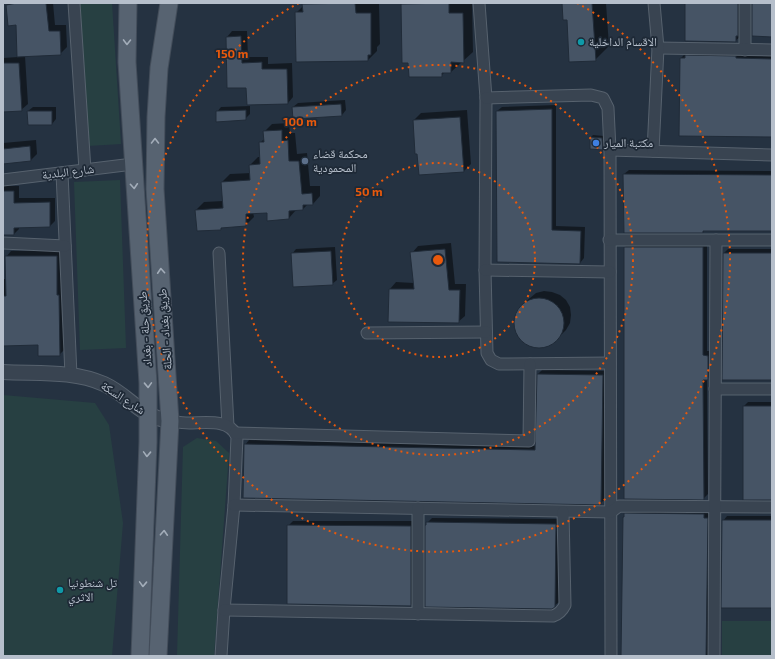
<svg xmlns="http://www.w3.org/2000/svg" width="775" height="659" viewBox="0 0 775 659" font-family="'Exo 2','Noto Naskh Arabic',sans-serif">
	<rect width="100%" height="100%" fill="#253241"/>
	<!-- green -->
	<g fill="#274042">
		<polygon points="77,3 112,3 121,144 88,146"/>
		<polygon points="120,180 126,348 80,350 74,182"/>
		<polygon points="3,395 95,403 109,425 123,523 112,656 3,656"/>
		<polygon points="197,438 216,441 229,453 214,656 177,656 183,447"/>
		<rect x="722" y="621" width="50" height="35"/>
	</g>
	<!-- shadow -->
	<g fill="#0007">
		<polygon points="7,3 53,3 55,25 66,25 67,47 60,54 25,56 28,104 21,110 3,111 3,58 18,57 17,24 9,25"/>
		<polygon points="304,3 379,4 380,44 377,47 377,51 368,60 296,13 303,6"/>
		<polygon points="403,3 472,4 473,52 451,72 445,72 441,76 409,62 403,62"/>
		<polygon points="563,3 606,3 609,46 595,60 568,19"/>
		<polygon points="685,3 742,3 740,37 735,41"/>
		<polygon points="232,31 247,31 248,57 268,57 268,64 292,63 293,97 288,103 247,87 227,37"/>
		<polygon points="685,54 772,55 772,136 681,58"/>
		<polygon points="345,100 346,110 342,115 293,107 298,103"/>
		<polygon points="556,105 556,226 585,227 584,258 580,263 498,261 497,111 502,107"/>
		<polygon points="250,106 250,114 245,119 217,112 221,107"/>
		<polygon points="33,107 56,107 56,119 52,124 28,111"/>
		<polygon points="467,110 471,164 464,171 414,120 421,113"/>
		<polygon points="289,123 290,133 295,133 297,154 307,153 310,186 320,186 320,196 313,204 308,204 303,209 296,210 289,218 268,211 253,212 254,217 246,225 223,226 221,229 198,230 196,210 204,202 223,201 222,182 230,174 251,173 250,165 258,157 261,157 260,143 265,138 264,132 272,124"/>
		<polygon points="593,135 604,136 604,147 602,149 591,137"/>
		<polygon points="36,140 37,154 31,160 3,163 3,143"/>
		<polygon points="629,170 772,171 772,230 705,230 703,232 624,174"/>
		<polygon points="3,186 19,186 19,198 55,198 55,221 50,226 19,227 19,229 14,234 3,234"/>
		<polygon points="451,243 455,284 466,284 465,316 458,322 389,321 390,289 396,282 414,283 412,253 418,246"/>
		<polygon points="629,243 707,243 707,351 713,351 712,374 707,379 708,494 703,499 625,247"/>
		<polygon points="335,247 337,280 332,284 292,254 296,249"/>
		<polygon points="728,249 772,249 772,379 724,253"/>
		<polygon points="62,250 65,349 59,355 38,344 3,345 3,279 6,279 6,257 11,251"/>
		<polygon points="544,291 552,292 560,295 566,300 570,307 571,315 570,323 566,330 553,343 546,346 537,347 529,345 523,341 518,335 515,327 516,315 522,305 530,298 536,293"/>
		<polygon points="542,370 607,371 605,499 600,504 245,445 249,440 536,446 538,374"/>
		<polygon points="748,402 772,402 772,499 744,406"/>
		<polygon points="630,509 708,509 708,514 712,514 710,656 622,656 625,513"/>
		<polygon points="727,516 772,516 772,607 723,521"/>
		<polygon points="432,518 560,519 559,602 554,606 427,523"/>
		<polygon points="293,521 415,521 415,600 411,605 288,526"/>
	</g>
	<!-- building -->
	<g fill="#465465" stroke="#202b38">
		<polygon points="17,3 46,3 49,31 60,31 61,55 17,57 16,25 8,26 6,5"/>
		<polygon points="355,3 356,13 371,13 371,55 368,55 368,61 296,62 295,12 303,12 302,4"/>
		<polygon points="449,3 449,13 463,13 464,63 451,62 451,73 442,73 442,77 409,77 408,63 402,63 401,4"/>
		<polygon points="562,3 592,3 596,61 569,62 567,20 563,20"/>
		<polygon points="685,3 738,3 738,36 736,36 736,42 685,41"/>
		<polygon points="752,3 772,3 772,37 752,36"/>
		<polygon points="241,36 242,63 262,62 262,69 287,69 288,104 247,105 246,88 227,88 226,37"/>
		<polygon points="685,55 736,56 736,58 772,59 772,137 679,136 680,58 685,58"/>
		<polygon points="3,63 19,63 22,111 3,112"/>
		<polygon points="341,104 342,116 293,119 292,107"/>
		<polygon points="552,109 552,230 581,231 580,264 497,262 496,111"/>
		<polygon points="246,110 246,120 216,122 216,111"/>
		<polygon points="27,111 52,111 52,125 28,125"/>
		<polygon points="460,117 464,172 419,175 417,154 415,154 413,120"/>
		<polygon points="282,130 282,141 288,140 289,161 299,161 302,194 312,193 313,205 303,205 303,210 289,211 289,219 267,221 267,213 246,214 246,226 221,228 221,230 197,231 195,210 223,208 221,182 250,180 249,165 260,164 259,142 264,142 263,131"/>
		<polygon points="590,137 602,138 603,150 590,149"/>
		<polygon points="30,146 31,161 3,164 3,149"/>
		<polygon points="623,174 772,175 772,231 703,231 703,233 624,233"/>
		<polygon points="3,191 14,191 14,203 50,202 50,227 14,228 14,235 3,235"/>
		<polygon points="624,247 703,247 703,355 708,356 708,380 703,380 704,500 624,499"/>
		<polygon points="445,249 449,290 460,290 459,323 388,322 389,289 414,289 410,252"/>
		<polygon points="331,251 333,285 293,287 291,253"/>
		<polygon points="723,253 772,253 772,380 722,380"/>
		<polygon points="5,256 57,256 57,295 59,295 60,356 38,356 38,345 3,346 3,296 6,296"/>
		<circle cx="539" cy="323" r="25"/>
		<polygon points="537,374 603,375 601,505 243,498 244,444 535,450"/>
		<rect x="743" y="406" width="29" height="94"/>
		<polygon points="624,513 704,514 704,518 708,518 706,656 621,656 623,517 624,517"/>
		<polygon points="722,520 772,520 772,608 721,608"/>
		<polygon points="426,522 556,524 555,607 552,609 425,607 425,525 426,525"/>
		<polygon points="287,525 411,526 411,606 287,604"/>
	</g>
	<g fill="none" stroke-linecap="round" stroke-linejoin="round">
		<!-- minor casing -->
		<g stroke="#57626e" stroke-width="13">
			<g id="minor">
				<polyline points="74,3 85,170"/>
				<polyline points="479,3 486,98 485,270 487,353 491,360 499,364 610,363"/>
				<polyline points="745,3 745,50"/>
				<polyline points="658,48 772,50"/>
				<polyline points="486,98 591,95 603,98 608,108 610,150 611,656"/>
				<polyline points="610,150 772,155"/>
				<polyline points="653,151 658,48 654,3"/>
				<polyline points="62,173 71,375"/>
				<polyline points="3,180 133,164"/>
				<polyline points="609,240 772,240"/>
				<polyline points="3,243 65,246"/>
				<polyline points="219,253 228,426"/>
				<polyline points="485,270 610,272"/>
				<polyline points="367,333 486,332"/>
				<polyline points="715,389 772,389"/>
				<path d="M170,421C177,422 183,423 189,423C204,423 230,418 237,437L234,505L224,610L221,656"/>
				<polyline points="235,433 529,441 530,364"/>
				<polyline points="234,505 611,512 619,506 772,507"/>
				<polyline points="418,508 418,614"/>
				<path d="M224,610L553,616C559,614 562,611 565,605L563,512"/>
				<polyline points="714,656 716,240"/>
			</g>
		</g>
		<!-- tertiary casing -->
		<g stroke="#57626e" stroke-width="16">
			<path id="tertiary" d="M3,372C36,374 73,370 104,384C130,396 138,416 170,421"/>
		</g>
		<!-- primary casing -->
		<g stroke="#434d5a" stroke-width="19">
			<g id="primary">
				<polyline points="128,3 127,62 148,383 148,442 140,656"/>
				<polyline points="158,656 170,421 155,189 156,117 159,68 169,3"/>
			</g>
		</g>
		<!-- minor -->
		<use href="#minor" stroke="#394451" stroke-width="11"/>
		<!-- tertiary -->
		<use href="#tertiary" stroke="#394451" stroke-width="14"/>
		<!-- primary -->
		<use href="#primary" stroke="#576371" stroke-width="17"/>
	</g>
	<!-- one-way arrows -->
	<defs><path id="oneway-chevron" d="M-2-3.5L2.5 0L-2 3.5" fill="none" stroke-width="1.6" stroke-linecap="round" stroke-linejoin="round"/></defs>
	<g stroke="#a3adb9">
		<use href="#oneway-chevron" transform="translate(127 42) rotate(91)"/>
		<use href="#oneway-chevron" transform="translate(155 141) rotate(-90)"/>
		<use href="#oneway-chevron" transform="translate(134 186) rotate(86)"/>
		<use href="#oneway-chevron" transform="translate(161 271) rotate(-94)"/>
		<use href="#oneway-chevron" transform="translate(148 385) rotate(88)"/>
		<use href="#oneway-chevron" transform="translate(147 454) rotate(92)"/>
		<use href="#oneway-chevron" transform="translate(164 533) rotate(-87)"/>
		<use href="#oneway-chevron" transform="translate(143 584) rotate(92)"/>
	</g>
	<!-- distance rings -->
	<g fill="none" stroke="#e8590c" stroke-width="2" stroke-dasharray="2 4">
		<circle cx="438" cy="260" r="97"/>
		<circle cx="438" cy="260" r="195"/>
		<path d="M577 3A292 292 0 1 1 299 3"/>
	</g>
	<!-- markers -->
	<g fill="#0f9aa8" stroke="#1e2936" stroke-width="1.5">
		<circle cx="581" cy="42" r="4"/>
		<circle cx="60" cy="590" r="4"/>
	</g>
	<circle fill="#3f7fe0" stroke="#1e2936" stroke-width="1.5" cx="596" cy="143" r="4"/>
	<circle fill="#5c6f8a" stroke="#1e2936" stroke-width="1.5" cx="305" cy="161" r="4"/>
	<g text-anchor="middle" stroke-width="3.5" stroke-linejoin="round" paint-order="stroke">
		<!-- poi labels -->
		<g font-size="12" fill="#b6bfcb" stroke="#1e2936" text-anchor="start">
			<text x="589" y="46">الاقسام الداخلية</text>
			<text x="604" y="147">مكتبة الميار</text>
			<text x="313" y="158">محكمة قضاء<tspan x="313" dy="14">المحمودية</tspan></text>
			<text x="68" y="587">تل شنطونيا<tspan x="68" dy="14">الاثري</tspan></text>
		</g>
		<!-- street labels -->
		<g font-size="12" fill="#b6bfcb" stroke="#1e2936">
			<text transform="translate(68 172) rotate(-7)" y="4">شارع البلدية</text>
			<text transform="translate(145 329) rotate(-94)" y="4">طريق حلة - بغداد</text>
			<text transform="translate(165 329) rotate(-94)" y="4">طريق بغداد - الحلة</text>
			<text transform="translate(123 398) rotate(33)" y="4">شارع السكة</text>
		</g>
	</g>
	<circle cx="438" cy="260" r="6" fill="#e8590c" stroke="#1e2936" stroke-width="2"/>
	<g font-size="12" text-anchor="middle" font-weight="bold" fill="#e8590c" stroke="#1e2936" stroke-width="3.5" stroke-linejoin="round" paint-order="stroke">
		<text x="232" y="58">150 m</text>
		<text x="300" y="126">100 m</text>
		<text x="369" y="196">50 m</text>
	</g>
	<!-- border -->
	<rect width="775" height="659" fill="none" stroke="#b6bfcb" stroke-width="8"/>
</svg>
